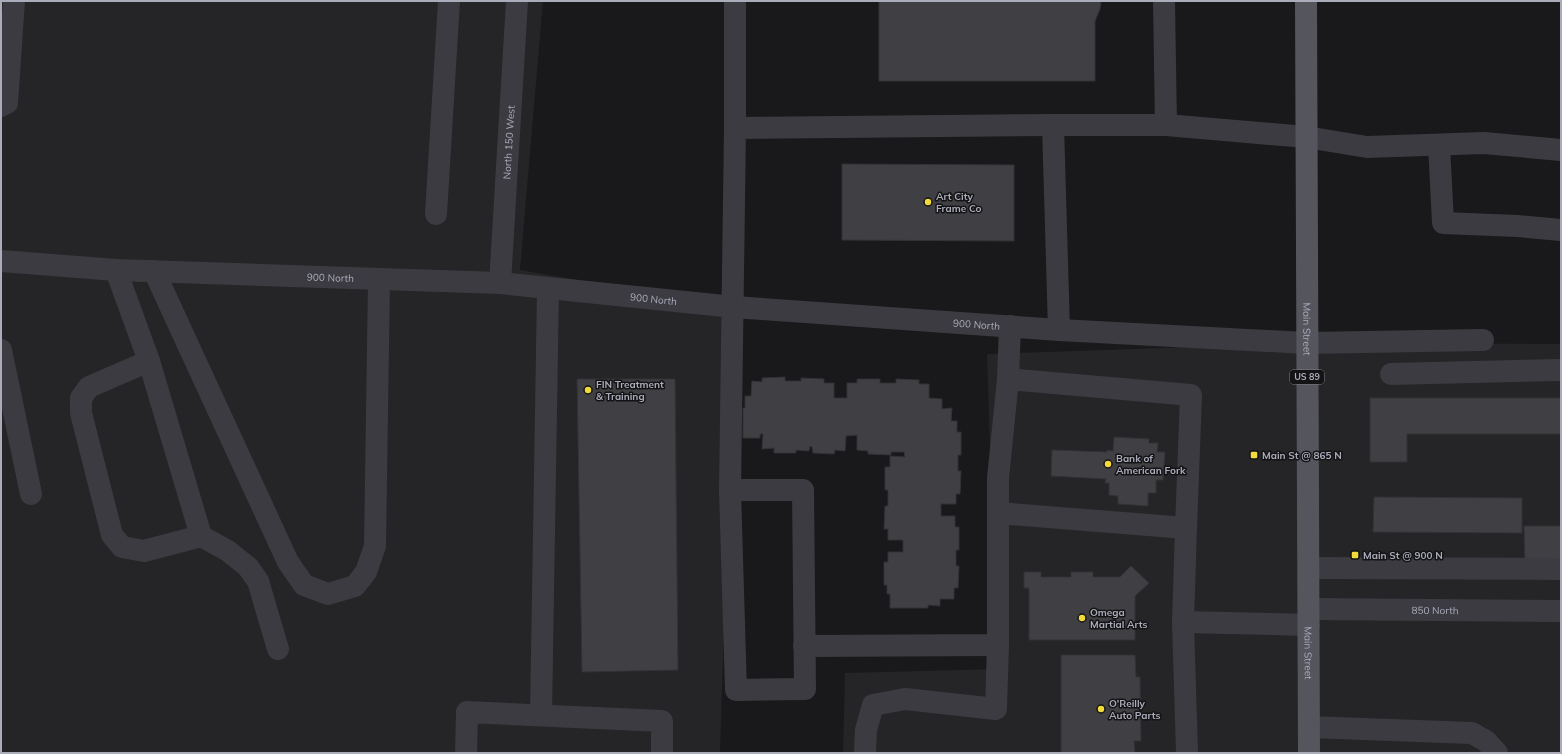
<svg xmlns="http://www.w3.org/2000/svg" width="1562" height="754" viewBox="0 0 1562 754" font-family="Mulish,sans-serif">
	<rect width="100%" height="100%" fill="#19181a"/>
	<!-- built -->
	<g fill="#252427">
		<polygon points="1,1 543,1 520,270 734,307 720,753 1,753"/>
		<polygon points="1306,343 1561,344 1561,753 843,753 845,673 997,669 987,354"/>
	</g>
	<!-- building -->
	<g fill="#404044" stroke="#333236">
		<polygon points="879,1 1101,1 1100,9 1095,21 1095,81 879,81"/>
		<polygon points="842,164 1014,165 1014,241 842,240"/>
		<polygon points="785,377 785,381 801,381 801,378 824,379 824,383 834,383 834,398 847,398 847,383 857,383 857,379 880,379 880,383 896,383 896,379 919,380 919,384 929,384 929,398 942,399 942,409 952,408 951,421 957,421 957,432 961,432 961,455 958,455 958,471 961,471 960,494 956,494 956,504 941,504 941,516 955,516 955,527 959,527 959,550 956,550 956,566 959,566 958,588 954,588 954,599 940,599 940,606 928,605 928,608 890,608 890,594 887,594 887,585 884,585 884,562 888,562 888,552 903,552 903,540 888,540 888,529 884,529 885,506 888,506 888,490 885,490 885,467 890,467 890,456 905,457 904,452 891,452 891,455 868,454 868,451 857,450 857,435 846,436 845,451 835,450 834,454 813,453 812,447 810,446 809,451 796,450 796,453 774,453 774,448 762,449 763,434 760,434 760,438 743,438 743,408 745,408 745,396 751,396 752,381 762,382 762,378"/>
		<polygon points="577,379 675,379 678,670 582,672"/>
		<polygon points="1370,398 1561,398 1561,434 1407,434 1407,462 1370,462"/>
		<polygon points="1114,437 1149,439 1149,443 1158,443 1157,452 1165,452 1163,480 1156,480 1156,493 1148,493 1148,506 1118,504 1118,496 1109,495 1109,483 1105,483 1106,479 1051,476 1052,450 1107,452 1107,450 1113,451"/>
		<polygon points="1374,497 1522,498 1522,533 1373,532"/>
		<polygon points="1524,526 1561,526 1561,563 1525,563"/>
		<polygon points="1131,566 1149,583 1135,596 1135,640 1029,640 1029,588 1024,588 1024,572 1041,572 1041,577 1071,577 1071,572 1093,572 1093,577 1120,577"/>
		<polygon points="1061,655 1135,655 1136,677 1140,677 1141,741 1134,741 1135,753 1061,753"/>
	</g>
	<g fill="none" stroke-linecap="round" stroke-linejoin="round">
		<!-- minor -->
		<g stroke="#3b3b41" stroke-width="22">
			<polyline points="735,1 735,128"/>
			<polyline points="1164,1 1166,125"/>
			<polyline points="1,106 7,103 14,1"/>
			<polyline points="1439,145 1443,223 1517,226 1561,230"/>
			<polyline points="436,214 449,1"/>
			<path id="s1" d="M1,261L116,270L500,283L734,307L1059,330L1306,343L1483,340"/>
			<polyline points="116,270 149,361 201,536 228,551 248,567 258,581 278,649"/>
			<polyline points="154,271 288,562 304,585 328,594 355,586 366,572 375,546 379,280"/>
			<path id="s2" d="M500,283L517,1"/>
			<polyline points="1059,330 1053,125 1166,125 1306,137 1367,147 1484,143 1561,150"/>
			<polyline points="1,350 31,494"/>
			<polyline points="149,361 89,387 81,398 81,413 112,535 122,547 144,551 201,536"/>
			<polyline points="1391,374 1561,370"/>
			<polyline points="730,490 803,490 805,689 736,690 730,490 735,128 1053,125"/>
			<polyline points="998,513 1186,528 1191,395 1008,379"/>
			<polyline points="1186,528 1183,622 1187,753"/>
			<polyline points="1309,568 1561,569"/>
			<path id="s3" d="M1309,609L1561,611"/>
			<polyline points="1183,622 1309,625"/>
			<polyline points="804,646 998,645 998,478 1008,379 1010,326"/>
			<polyline points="541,715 548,289"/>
			<polyline points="1309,727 1472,733 1486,741 1497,753"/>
			<polyline points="466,753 467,712 662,721 662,753"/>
			<polyline points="865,753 866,730 873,705 905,699 996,709 998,645"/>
		</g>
		<!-- major -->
		<path stroke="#55555e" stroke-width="22" id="s4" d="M1306,1L1309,753"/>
	</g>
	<!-- markers -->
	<g fill="#f0db3a" stroke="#141315" stroke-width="1.5">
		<circle cx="928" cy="202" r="4"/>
		<circle cx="588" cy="390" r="4"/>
		<rect x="1250" y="451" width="8" height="8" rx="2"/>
		<circle cx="1108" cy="464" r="4"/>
		<rect x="1351" y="551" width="8" height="8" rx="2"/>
		<circle cx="1082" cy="618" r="4"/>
		<circle cx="1101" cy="709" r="4"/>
	</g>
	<g text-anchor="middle" stroke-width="3" stroke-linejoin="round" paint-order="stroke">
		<!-- shield labels -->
		<rect fill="#141315" stroke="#7d7e88" stroke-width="1" x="1290" y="370" width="34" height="14" rx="3"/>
		<g font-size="9" font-weight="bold" fill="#aaacba">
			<text x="1307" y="380">US 89</text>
		</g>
		<!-- street labels -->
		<g font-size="10" fill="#aaacba" stroke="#141315">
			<text dy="4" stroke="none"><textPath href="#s2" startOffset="141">North 150 West</textPath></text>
			<text dy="4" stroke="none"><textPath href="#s1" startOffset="330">900 North</textPath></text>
			<text dy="4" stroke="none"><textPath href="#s1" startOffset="654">900 North</textPath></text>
			<text dy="4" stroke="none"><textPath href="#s1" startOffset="978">900 North</textPath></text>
			<text dy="4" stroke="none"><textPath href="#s4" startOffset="328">Main Street</textPath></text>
			<text dy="4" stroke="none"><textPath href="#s3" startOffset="126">850 North</textPath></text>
			<text dy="4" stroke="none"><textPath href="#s4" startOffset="652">Main Street</textPath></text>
		</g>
		<!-- poi labels -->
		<g font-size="10" font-weight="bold" fill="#aaacba" stroke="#141315" text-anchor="start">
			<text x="936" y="200">Art City<tspan x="936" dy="12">Frame Co</tspan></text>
			<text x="596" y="388">FIN Treatment<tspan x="596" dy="12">&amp; Training</tspan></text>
			<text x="1262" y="459">Main St @ 865 N</text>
			<text x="1116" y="462">Bank of<tspan x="1116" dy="12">American Fork</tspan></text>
			<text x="1363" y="559">Main St @ 900 N</text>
			<text x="1090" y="616">Omega<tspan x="1090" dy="12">Martial Arts</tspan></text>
			<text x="1109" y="707">O'Reilly<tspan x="1109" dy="12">Auto Parts</tspan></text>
		</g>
	</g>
	<!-- border -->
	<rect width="1562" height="754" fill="none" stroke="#aaacba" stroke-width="4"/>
</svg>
